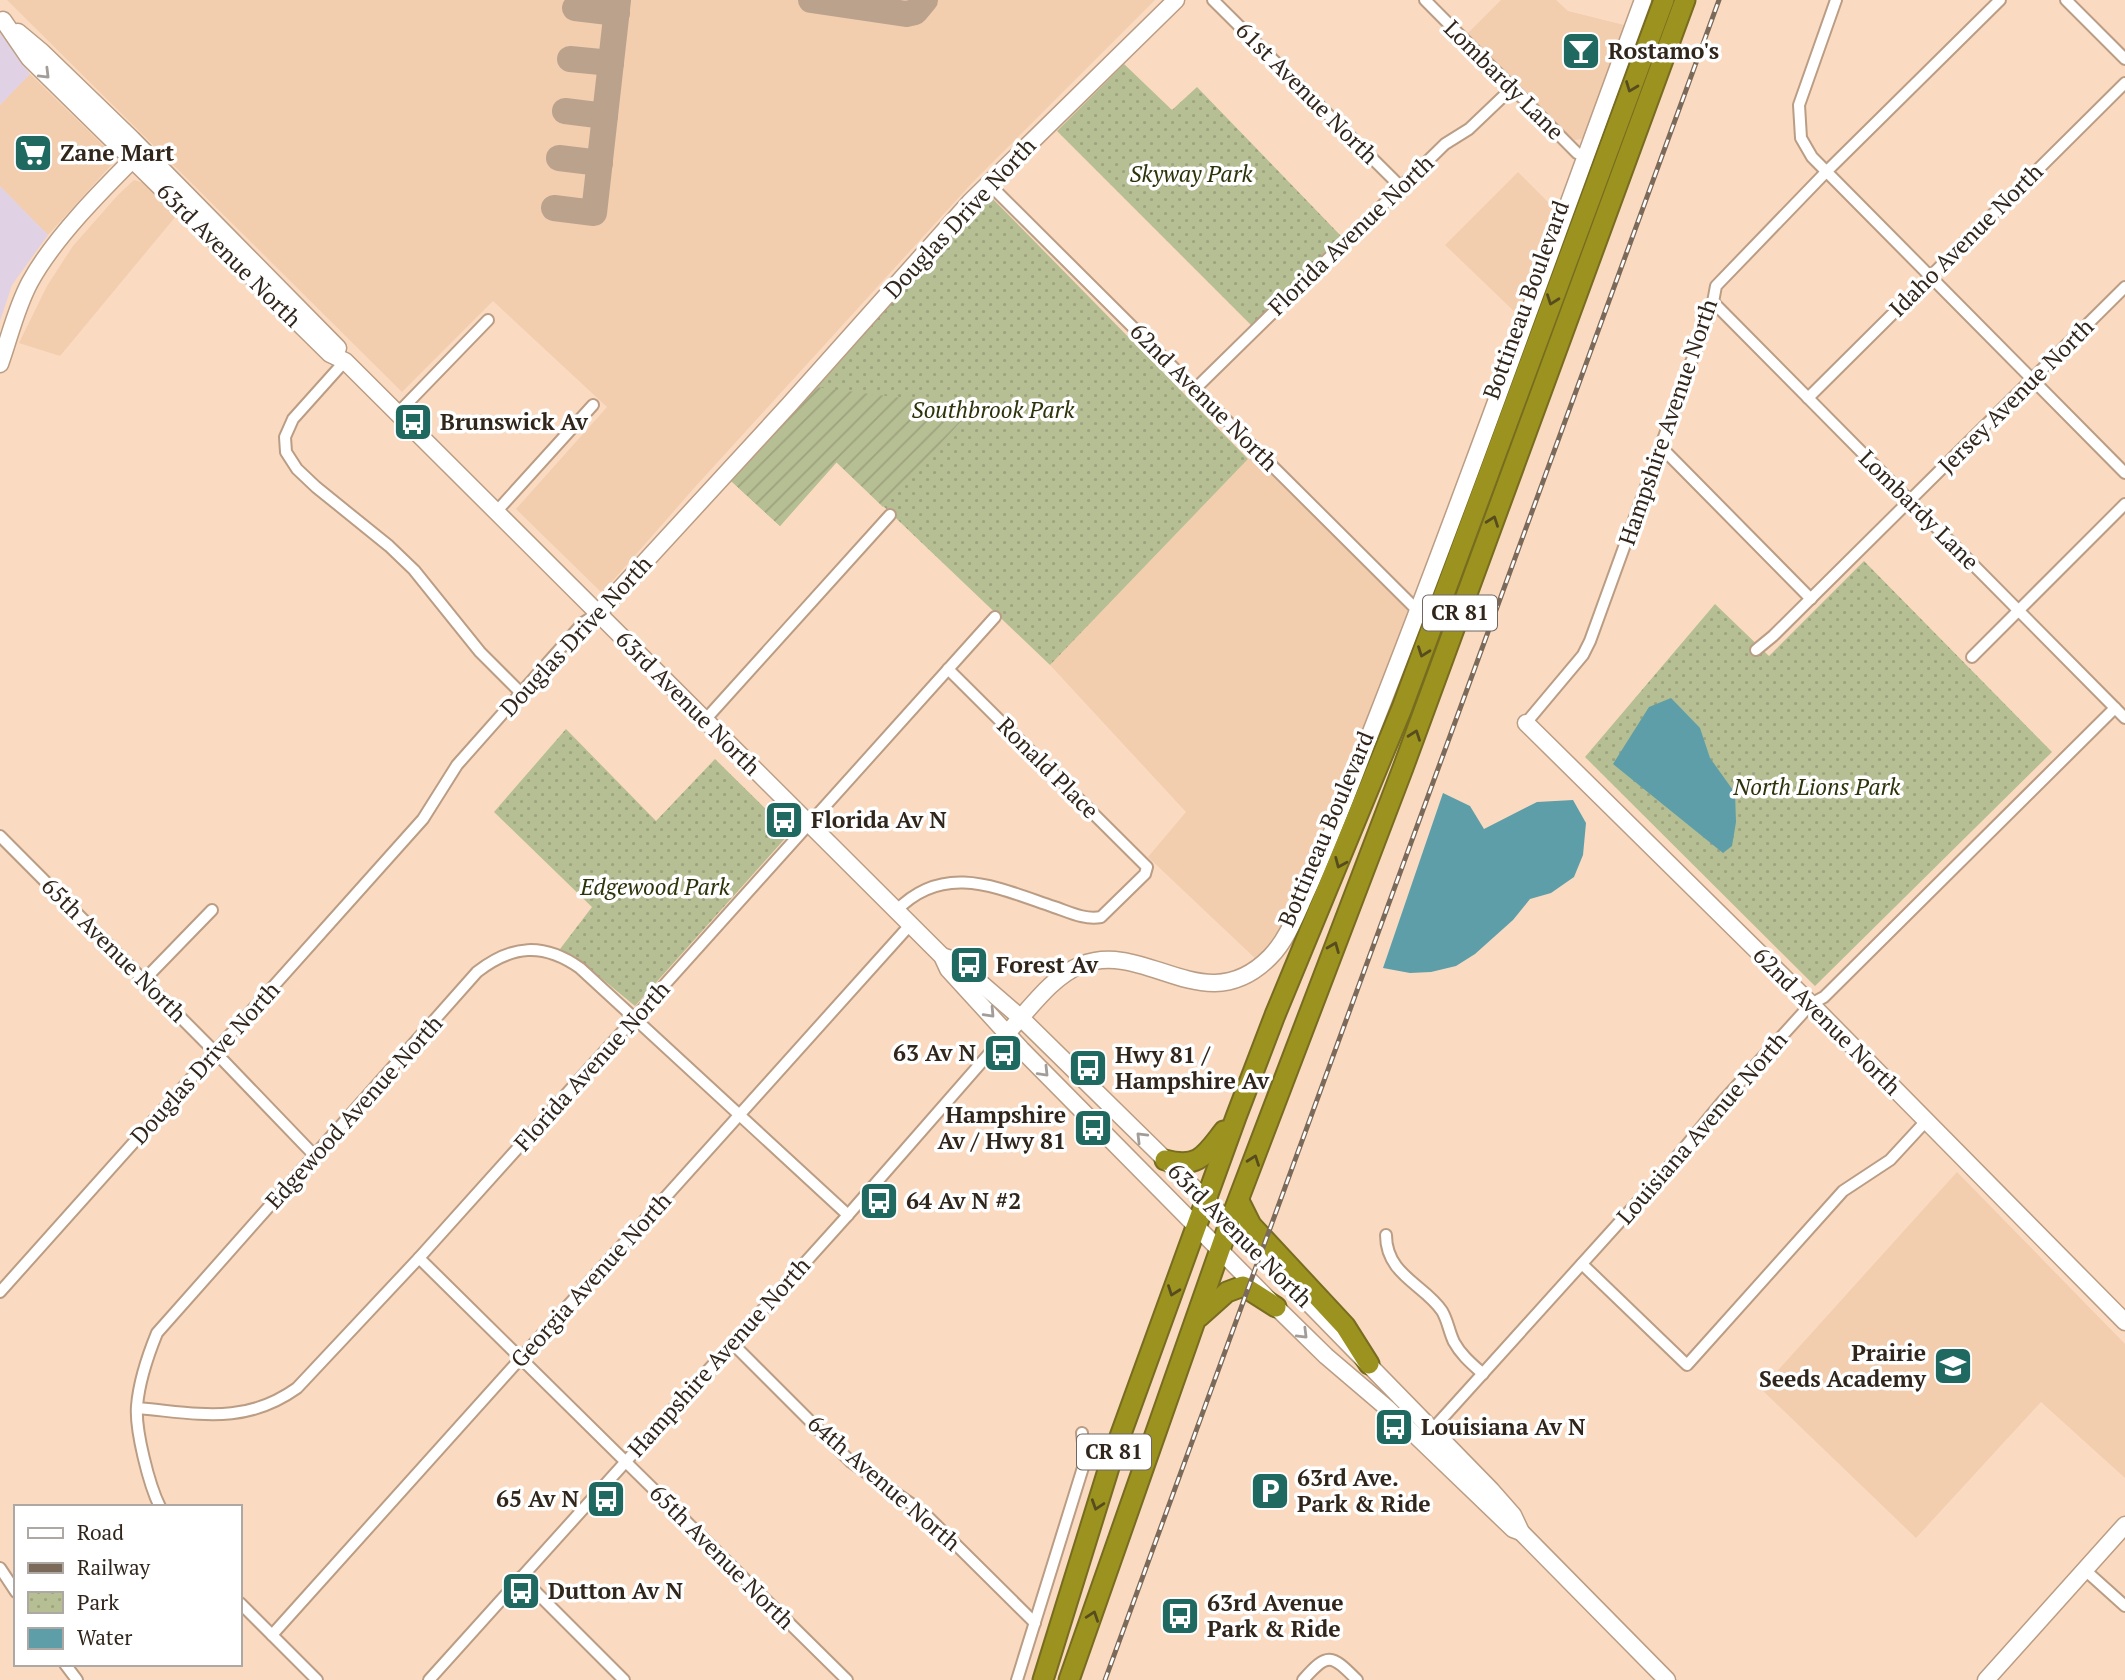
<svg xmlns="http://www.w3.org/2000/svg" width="2125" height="1680" viewBox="0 0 2125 1680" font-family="'PT Serif',serif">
	<defs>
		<pattern id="park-dots" width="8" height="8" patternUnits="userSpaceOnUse" patternTransform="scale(1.75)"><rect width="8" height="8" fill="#b6be93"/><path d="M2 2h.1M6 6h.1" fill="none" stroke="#9da37e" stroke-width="1.8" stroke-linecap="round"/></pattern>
		<pattern id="garden-furrows" width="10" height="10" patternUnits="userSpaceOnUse" patternTransform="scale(1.75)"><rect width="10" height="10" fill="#b6be93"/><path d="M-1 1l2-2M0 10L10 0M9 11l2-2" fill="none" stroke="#9da37e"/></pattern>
	</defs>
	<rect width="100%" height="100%" fill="#fadbc1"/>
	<!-- built -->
	<g fill="#f2cdae">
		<polygon points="7,0 1155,0 972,183 695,487 602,593 516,509 607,407 493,301 402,392"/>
		<polygon points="1501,0 1556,0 1568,11 1628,26 1587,134 1582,139 1575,140 1569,138 1467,34"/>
		<polygon points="30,74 110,152 113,163 48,235 0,186 0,105"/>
		<polygon points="1518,172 1557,211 1520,317 1445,245"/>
		<polygon points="134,180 144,183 176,216 60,356 19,343 47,286 73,246 118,195"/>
		<polygon points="1252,455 1407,609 1410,621 1285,927 1259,962 1148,857 1186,812 1050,665"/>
		<polygon points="1957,1172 2125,1344 2125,1478 2041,1402 1916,1538 1761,1389"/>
	</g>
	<!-- industrial -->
	<g fill="#e1d1e4">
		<polygon points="0,33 30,74 0,105"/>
		<polygon points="0,186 48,235 12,285 0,321"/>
	</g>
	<!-- park -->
	<g fill="url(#park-dots)">
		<polygon points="1124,64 1172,110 1197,87 1341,236 1252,326 1057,131"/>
		<polygon points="989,195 1248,459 1050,665 837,462 780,526 730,480"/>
		<polygon points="1864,561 2052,752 1815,986 1585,757 1715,604 1769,656"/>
		<polygon points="566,729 656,821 715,759 790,833 635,1006 578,959 560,949 592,907 494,812"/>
	</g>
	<!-- garden -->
	<polygon fill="url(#garden-furrows)" points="815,387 974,407 883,507 836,462 780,526 730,480"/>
	<!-- water -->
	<g fill="#5e9ea9">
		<polygon points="1671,698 1700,728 1710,758 1735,793 1736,822 1732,846 1723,853 1613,764 1649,707"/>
		<polygon points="1443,793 1470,806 1484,829 1537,802 1573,800 1586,823 1583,855 1574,877 1551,893 1530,899 1513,920 1475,954 1456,966 1431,972 1410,973 1383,968"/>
	</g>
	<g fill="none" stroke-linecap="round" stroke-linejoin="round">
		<!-- taxiway -->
		<g stroke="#baa28d" stroke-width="26">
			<polyline points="811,0 906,14 915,12 925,0"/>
			<polyline points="575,8 617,13"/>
			<polyline points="570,59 611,63"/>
			<polyline points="565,111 605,116"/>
			<polyline points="559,158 600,163"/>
			<polyline points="554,208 594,213 618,0"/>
		</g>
		<!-- street casing -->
		<g stroke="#ba9d84" stroke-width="14">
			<g id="street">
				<polyline points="1213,0 1400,186"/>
				<polyline points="1425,0 1577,153 1585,156"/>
				<polyline points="1836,0 1799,105 1801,138 1812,157 2125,473"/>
				<polyline points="2066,0 2125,59"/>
				<polyline points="989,184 1418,611"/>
				<polyline points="1713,302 2125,718"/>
				<polyline points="345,361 293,419 285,437 286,452 297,469 316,487 389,546 414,570 480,652 521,693"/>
				<polyline points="1195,389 1445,144 1469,129 1512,88"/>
				<polyline points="1808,398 2125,83"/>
				<polyline points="397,414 488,320"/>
				<polyline points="1661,447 1811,599"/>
				<polyline points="496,512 593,405"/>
				<polyline points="1756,650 1773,636 2125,287"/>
				<polyline points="1972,657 2125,504"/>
				<polyline points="705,720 890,515"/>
				<polyline points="1526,723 1583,655 1590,641 1713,302 1716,286 1826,172 2000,0"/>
				<polyline points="0,836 215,1052 315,1156"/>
				<path d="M896,911C944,861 998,888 1054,907C1069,912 1084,920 1101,917L1145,874L1147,867L948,669"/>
				<polyline points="144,980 212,910"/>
				<path d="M1386,1235C1386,1275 1425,1285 1442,1311C1448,1321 1449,1332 1454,1342C1461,1355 1472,1364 1483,1374"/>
				<polyline points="419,1258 847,1680"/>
				<polyline points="1582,1264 1687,1365 1843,1191 1890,1160 1926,1121"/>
				<polyline points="0,1292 423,819 457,765 583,623 597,614"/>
				<polyline points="732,1343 851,1462 923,1512 1035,1623"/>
				<path d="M137,1408C197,1413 244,1426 297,1388L419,1258L995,617"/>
				<polyline points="1430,1432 1663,1174 1722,1102 1811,1004 1824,997 2115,708"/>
				<path d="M160,1507C149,1485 135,1430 137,1406C139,1382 148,1355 157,1333L477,972C512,945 543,942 580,968L848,1215"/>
				<polyline points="0,1568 16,1592"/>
				<polyline points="2085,1570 2125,1606"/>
				<polyline points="521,1577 624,1680"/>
				<polyline points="240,1603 317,1680"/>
				<polyline points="272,1635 910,925"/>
				<polyline points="65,1664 77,1680"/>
				<polyline points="429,1680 848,1215 1008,1032"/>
				<polyline points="1017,1680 1085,1461 1082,1433"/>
				<path d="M1303,1680C1328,1652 1331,1654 1357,1680"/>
			</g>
		</g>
		<!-- secondary casing -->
		<g stroke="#ba9d84" stroke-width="19">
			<g id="secondary">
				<polyline points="3,20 29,58 330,354 345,361 942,956 948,969 1021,1049 1276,1307 1326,1356 1387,1408 1513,1529 1521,1532"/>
				<polyline points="18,32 42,52 132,139 338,348"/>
				<path d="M0,364C10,336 16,308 30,282C54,238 102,190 138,154"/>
				<polyline points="597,614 789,405 970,202 1176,0"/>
				<polyline points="1526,723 1811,1004 2125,1322"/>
				<polyline points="942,956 954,960 1021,1018 1246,1239 1491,1490 1513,1515 1521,1532 1667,1680"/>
				<path d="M1008,1032C1029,1010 1051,977 1081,965C1146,939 1205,1023 1270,957C1287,940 1296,915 1306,893C1330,841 1350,787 1371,732C1466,490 1553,244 1643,0"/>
				<polyline points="1986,1680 2125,1525"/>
			</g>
		</g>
		<!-- highway casing -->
		<g stroke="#776c1f" stroke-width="23">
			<g id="highway">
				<path d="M1165,1160C1199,1169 1205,1155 1224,1131"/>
				<polyline points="1239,1201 1251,1225 1345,1326 1369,1364"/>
				<polyline points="1199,1317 1227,1292 1243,1286 1276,1307"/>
				<polyline points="1043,1680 1110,1464 1236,1117 1275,1015 1402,708 1664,0"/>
				<polyline points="1069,1680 1229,1224 1403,768 1685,0"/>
			</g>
		</g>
		<!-- street -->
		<use href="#street" stroke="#fff" stroke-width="10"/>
		<!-- secondary -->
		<use href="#secondary" stroke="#fff" stroke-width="16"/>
		<!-- highway -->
		<use href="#highway" stroke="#9c9220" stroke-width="19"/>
		<!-- rail casing -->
		<g stroke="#7b6959" stroke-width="5">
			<polyline id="rail" points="1105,1680 1719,0"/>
		</g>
		<!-- rail -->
		<use href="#rail" stroke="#fff" stroke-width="2.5" stroke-dasharray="8" stroke-linecap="butt"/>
	</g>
	<!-- one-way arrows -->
	<defs><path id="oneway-chevron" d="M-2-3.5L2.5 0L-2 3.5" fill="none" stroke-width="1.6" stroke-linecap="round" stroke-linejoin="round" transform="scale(1.75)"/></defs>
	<g stroke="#a29d99">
		<use href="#oneway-chevron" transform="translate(45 74) rotate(45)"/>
		<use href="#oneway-chevron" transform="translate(990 1013) rotate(47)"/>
		<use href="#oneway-chevron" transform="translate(1044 1072) rotate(46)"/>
		<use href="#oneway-chevron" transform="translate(1141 1137) rotate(-135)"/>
		<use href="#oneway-chevron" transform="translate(1303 1334) rotate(45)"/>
	</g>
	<g stroke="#564c1d">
		<use href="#oneway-chevron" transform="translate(1631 87) rotate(111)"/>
		<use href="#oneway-chevron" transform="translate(1552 300) rotate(110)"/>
		<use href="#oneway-chevron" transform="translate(1493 521) rotate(-70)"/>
		<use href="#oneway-chevron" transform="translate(1423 652) rotate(110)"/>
		<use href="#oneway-chevron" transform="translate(1415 735) rotate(-70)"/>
		<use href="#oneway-chevron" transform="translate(1340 863) rotate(113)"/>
		<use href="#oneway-chevron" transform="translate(1334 947) rotate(-68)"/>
		<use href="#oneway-chevron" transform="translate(1254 1160) rotate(-70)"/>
		<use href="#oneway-chevron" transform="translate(1173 1291) rotate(110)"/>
		<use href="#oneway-chevron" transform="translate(1097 1505) rotate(108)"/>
		<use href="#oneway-chevron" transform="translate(1093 1616) rotate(-71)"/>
	</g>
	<!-- icons -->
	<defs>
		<g id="bar-square" transform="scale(2.0125)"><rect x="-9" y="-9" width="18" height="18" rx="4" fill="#206961" stroke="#fff"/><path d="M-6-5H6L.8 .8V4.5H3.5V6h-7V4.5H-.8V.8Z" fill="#fff"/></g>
		<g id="supermarket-square" transform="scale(2.0125)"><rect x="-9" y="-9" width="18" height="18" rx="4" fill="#206961" stroke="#fff"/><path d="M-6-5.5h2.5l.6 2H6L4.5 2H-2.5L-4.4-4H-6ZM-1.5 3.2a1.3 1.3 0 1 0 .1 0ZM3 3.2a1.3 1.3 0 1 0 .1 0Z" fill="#fff"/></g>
		<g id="bus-square" transform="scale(2.0125)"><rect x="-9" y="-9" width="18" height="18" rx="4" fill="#206961" stroke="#fff"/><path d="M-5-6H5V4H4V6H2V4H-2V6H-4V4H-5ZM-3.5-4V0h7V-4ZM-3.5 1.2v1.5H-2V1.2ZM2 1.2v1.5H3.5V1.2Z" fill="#fff"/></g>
		<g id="school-square" transform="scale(2.0125)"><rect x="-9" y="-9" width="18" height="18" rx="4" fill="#206961" stroke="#fff"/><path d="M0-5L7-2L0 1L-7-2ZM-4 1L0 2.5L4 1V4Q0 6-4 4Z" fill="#fff"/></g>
		<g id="parking-square" transform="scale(2.0125)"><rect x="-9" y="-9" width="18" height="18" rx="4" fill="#206961" stroke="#fff"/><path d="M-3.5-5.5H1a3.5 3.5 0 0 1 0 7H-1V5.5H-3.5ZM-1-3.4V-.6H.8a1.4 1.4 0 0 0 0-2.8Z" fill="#fff"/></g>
	</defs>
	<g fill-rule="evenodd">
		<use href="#bar-square" x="1581" y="51"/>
		<use href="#supermarket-square" x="33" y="153"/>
		<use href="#bus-square" x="413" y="422"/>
		<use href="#bus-square" x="784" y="820"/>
		<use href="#bus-square" x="969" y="965"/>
		<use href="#bus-square" x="1003" y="1053"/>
		<use href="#bus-square" x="1088" y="1068"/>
		<use href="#bus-square" x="1093" y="1128"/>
		<use href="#bus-square" x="879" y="1201"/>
		<use href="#school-square" x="1953" y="1366"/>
		<use href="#bus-square" x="1394" y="1427"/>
		<use href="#parking-square" x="1270" y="1491"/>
		<use href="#bus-square" x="606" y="1499"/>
		<use href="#bus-square" x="521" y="1591"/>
		<use href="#bus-square" x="1180" y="1616"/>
	</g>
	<g text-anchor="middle" stroke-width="7" stroke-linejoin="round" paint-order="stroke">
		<!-- shield labels -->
		<g fill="#fff" stroke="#6f6760" stroke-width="2">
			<rect x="1423" y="595.5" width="74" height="35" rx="5"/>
			<rect x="1077" y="1434.5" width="74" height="35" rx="5"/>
		</g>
		<g font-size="21" font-weight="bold" fill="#31261c">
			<text x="1460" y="620">CR 81</text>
			<text x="1114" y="1459">CR 81</text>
		</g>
		<!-- poi labels -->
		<g font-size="23" font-weight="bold" fill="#31261c" stroke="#fff" text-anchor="start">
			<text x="1608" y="59">Rostamo's</text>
			<text x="60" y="161">Zane Mart</text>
			<text x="440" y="430">Brunswick Av</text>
			<text x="811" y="828">Florida Av N</text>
			<text x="996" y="973">Forest Av</text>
			<text x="976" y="1061" text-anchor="end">63 Av N</text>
			<text x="1115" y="1063">Hwy 81 /<tspan x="1115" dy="26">Hampshire Av</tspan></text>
			<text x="1066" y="1123" text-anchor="end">Hampshire<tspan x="1066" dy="26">Av / Hwy 81</tspan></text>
			<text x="906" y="1209">64 Av N #2</text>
			<text x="1926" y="1361" text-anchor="end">Prairie<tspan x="1926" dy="26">Seeds Academy</tspan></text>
			<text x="1421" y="1435">Louisiana Av N</text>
			<text x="1297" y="1486">63rd Ave.<tspan x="1297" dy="26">Park &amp; Ride</tspan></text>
			<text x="579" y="1507" text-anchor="end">65 Av N</text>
			<text x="548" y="1599">Dutton Av N</text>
			<text x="1207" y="1611">63rd Avenue<tspan x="1207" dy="26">Park &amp; Ride</tspan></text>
		</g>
		<!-- street labels -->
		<g font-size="23" fill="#31261c" stroke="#fff">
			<text transform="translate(1504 80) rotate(45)" y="8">Lombardy Lane</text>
			<text transform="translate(1307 93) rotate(45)" y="8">61st Avenue North</text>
			<text transform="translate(960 218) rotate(-47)" y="8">Douglas Drive North</text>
			<text transform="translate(1351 235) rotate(-44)" y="8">Florida Avenue North</text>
			<text transform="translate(1966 240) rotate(-45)" y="8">Idaho Avenue North</text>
			<text transform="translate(229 255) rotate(45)" y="8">63rd Avenue North</text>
			<text transform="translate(1526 300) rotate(-70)" y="8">Bottineau Boulevard</text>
			<text transform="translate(2016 396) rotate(-45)" y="8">Jersey Avenue North</text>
			<text transform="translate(1204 397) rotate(45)" y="8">62nd Avenue North</text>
			<text transform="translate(1668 422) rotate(-71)" y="8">Hampshire Avenue North</text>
			<text transform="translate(1919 510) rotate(45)" y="8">Lombardy Lane</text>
			<text transform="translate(576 636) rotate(-47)" y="8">Douglas Drive North</text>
			<text transform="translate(688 703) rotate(45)" y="8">63rd Avenue North</text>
			<text transform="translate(1048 768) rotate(45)" y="8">Ronald Place</text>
			<text transform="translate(1326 829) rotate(-67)" y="8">Bottineau Boulevard</text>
			<text transform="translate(114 950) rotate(45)" y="8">65th Avenue North</text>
			<text transform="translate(1827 1021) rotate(45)" y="8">62nd Avenue North</text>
			<text transform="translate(205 1063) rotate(-48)" y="8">Douglas Drive North</text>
			<text transform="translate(592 1066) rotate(-48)" y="8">Florida Avenue North</text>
			<text transform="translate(354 1112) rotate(-48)" y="8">Edgewood Avenue North</text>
			<text transform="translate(1702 1128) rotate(-49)" y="8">Louisiana Avenue North</text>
			<text transform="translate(1240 1235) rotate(45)" y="8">63rd Avenue North</text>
			<text transform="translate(591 1280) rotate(-48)" y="8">Georgia Avenue North</text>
			<text transform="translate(719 1357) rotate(-48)" y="8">Hampshire Avenue North</text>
			<text transform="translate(884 1483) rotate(41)" y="8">64th Avenue North</text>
			<text transform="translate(722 1557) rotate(45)" y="8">65th Avenue North</text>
		</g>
		<!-- park labels -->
		<g font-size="23" font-style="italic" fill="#2e330b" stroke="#fff">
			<text x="1191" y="182">Skyway Park</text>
			<text x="993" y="418">Southbrook Park</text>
			<text x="1817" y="795">North Lions Park</text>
			<text x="655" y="895">Edgewood Park</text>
		</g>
	</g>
	<!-- legend -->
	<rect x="14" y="1505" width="228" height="161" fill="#ffffff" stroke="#ada8a4" stroke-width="2"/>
	<rect x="28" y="1528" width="35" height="10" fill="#ffffff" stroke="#ada8a4" stroke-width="2"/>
	<text x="77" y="1540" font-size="21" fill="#31261c">Road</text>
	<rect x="28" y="1563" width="35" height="10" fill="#7b6959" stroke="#ada8a4" stroke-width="2"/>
	<text x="77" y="1575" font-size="21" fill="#31261c">Railway</text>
	<rect x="28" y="1592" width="35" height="21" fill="url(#park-dots)" stroke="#ada8a4" stroke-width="2"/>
	<text x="77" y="1610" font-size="21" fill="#31261c">Park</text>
	<rect x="28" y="1628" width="35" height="21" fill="#5e9ea9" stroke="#ada8a4" stroke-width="2"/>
	<text x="77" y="1645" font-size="21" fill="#31261c">Water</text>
</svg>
